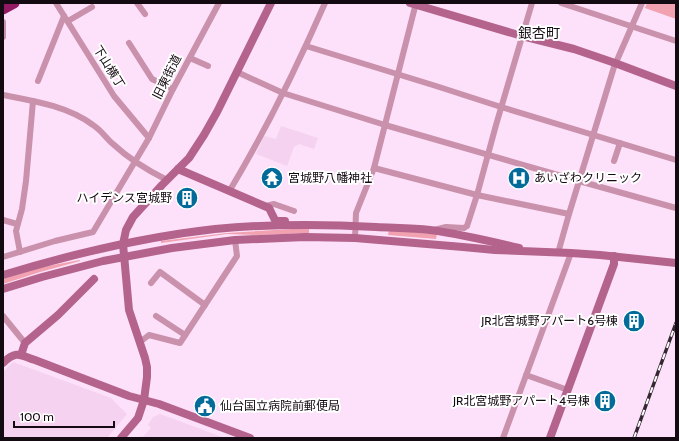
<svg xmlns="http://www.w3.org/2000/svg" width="679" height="441" viewBox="0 0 679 441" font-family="Cabin,'Noto Sans JP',sans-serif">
	<rect width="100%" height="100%" fill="#fde0f9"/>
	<!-- built -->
	<g fill="#f5d2f0">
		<polygon points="281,126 318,138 314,149 299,144 294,147 287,166 256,154 264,136 276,139"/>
		<polygon points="13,362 111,398 127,414 107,438 3,438 3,372"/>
		<polygon points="160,414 225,438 139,438 141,436 143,437 151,428 148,425 153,417"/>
	</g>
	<!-- green -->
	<g fill="#f1a1af">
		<polygon points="647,3 676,3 676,19 645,8"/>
		<polygon points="309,228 309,233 258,235 227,234 161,243 161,241 227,233"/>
		<polygon points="389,230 437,234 436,239 388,235"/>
		<polygon points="80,260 80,261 40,272 3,284 3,279 37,268"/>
	</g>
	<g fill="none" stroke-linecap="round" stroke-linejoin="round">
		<!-- street -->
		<g stroke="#c991ab" stroke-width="6">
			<polyline points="56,3 114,96 149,138"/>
			<polyline points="137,3 145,14"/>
			<polyline points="561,3 676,41"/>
			<polyline points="68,21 92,7"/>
			<polyline points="3,22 3,37"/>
			<polyline points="129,43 152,79 173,89"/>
			<polyline points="306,46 436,86 501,107 676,160"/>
			<polyline points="190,58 208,66"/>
			<polyline points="237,72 283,93 385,125 579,181 676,208"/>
			<polyline points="38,81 64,16"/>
			<path d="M3,95C34,101 67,106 93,125C101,130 106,138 113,144C129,159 147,170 167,180"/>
			<polyline points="614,161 620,143"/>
			<polyline points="374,168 477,195 569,214"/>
			<path d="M230,190C266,130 297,67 325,3"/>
			<polyline points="266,206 274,204 294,211"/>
			<polyline points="3,220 17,224"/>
			<polyline points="434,230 446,227 464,228 467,226 477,195 496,125 532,3"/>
			<polyline points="355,238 356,213 374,168 416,3"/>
			<polyline points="20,252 16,231 22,209 26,181 33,101"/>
			<polyline points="558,253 569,214 614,67 642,3"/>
			<polyline points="3,257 55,241 93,232 149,138 173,89 219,3"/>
			<polyline points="151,283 160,272 205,305"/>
			<polyline points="3,316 25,343"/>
			<polyline points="156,316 185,335"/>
			<polyline points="140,342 149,335 180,343 237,256 235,240"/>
			<polyline points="526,375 568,390"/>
			<polyline points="503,438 571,253"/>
		</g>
		<!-- secondary -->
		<g stroke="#b4638c" stroke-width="8">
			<polyline points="410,3 522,36 574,49 615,63 676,86"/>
			<polyline points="178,169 269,208 275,220 278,221 285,221"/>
			<path d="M3,275C72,254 143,237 215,229C268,224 323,224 376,227C394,228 412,228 430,230C460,234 490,241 519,248"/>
			<polyline points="3,289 42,277 103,261 172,248 235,240 305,237 355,238 463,247 495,250 571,253 600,255 676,263"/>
			<polyline points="21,355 25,343 58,315 94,279"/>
			<path d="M3,363C16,350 20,355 35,360L129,396L159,404L250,438"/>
			<polyline points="121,438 138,418 144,400 147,377 147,367 145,358 129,310 123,244 126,230 133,217 162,185 189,158 204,135 217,112 271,3"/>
			<polyline points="550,438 614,264 614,256"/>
		</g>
		<!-- highway -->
		<polyline stroke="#931962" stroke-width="11" points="3,9 14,3"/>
		<!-- rail casing -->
		<g stroke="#342732" stroke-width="3.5">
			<polyline id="rail" points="634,438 676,323"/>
		</g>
		<!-- rail -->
		<use href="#rail" stroke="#fff" stroke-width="2" stroke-dasharray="6" stroke-linecap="butt"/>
	</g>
	<!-- icons -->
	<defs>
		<g id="temple-disc" transform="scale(1.15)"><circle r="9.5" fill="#036b99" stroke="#fff"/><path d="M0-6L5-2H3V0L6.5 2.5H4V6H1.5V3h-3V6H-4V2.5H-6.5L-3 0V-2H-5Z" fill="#fff"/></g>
		<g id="hospital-disc" transform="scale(1.15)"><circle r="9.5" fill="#036b99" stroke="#fff"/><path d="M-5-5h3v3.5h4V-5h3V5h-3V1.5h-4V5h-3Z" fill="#fff"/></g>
		<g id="building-disc" transform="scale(1.15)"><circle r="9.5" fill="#036b99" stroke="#fff"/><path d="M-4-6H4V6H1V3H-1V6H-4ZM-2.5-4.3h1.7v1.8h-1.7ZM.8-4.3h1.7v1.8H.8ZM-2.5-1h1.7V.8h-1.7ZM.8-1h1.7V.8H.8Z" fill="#fff"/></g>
		<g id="civic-disc" transform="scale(1.15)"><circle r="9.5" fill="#036b99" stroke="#fff"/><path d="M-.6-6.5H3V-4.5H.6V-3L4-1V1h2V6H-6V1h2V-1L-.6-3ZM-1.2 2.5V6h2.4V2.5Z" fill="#fff"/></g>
	</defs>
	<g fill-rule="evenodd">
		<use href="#temple-disc" x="272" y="178"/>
		<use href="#hospital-disc" x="519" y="178"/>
		<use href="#building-disc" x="187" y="198"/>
		<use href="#building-disc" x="634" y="321"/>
		<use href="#building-disc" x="605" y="401"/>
		<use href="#civic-disc" x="205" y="406"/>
	</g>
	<g text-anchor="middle" stroke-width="4" stroke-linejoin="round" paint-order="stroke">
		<!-- street labels -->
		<g font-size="12" fill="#140a12" stroke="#fff">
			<text transform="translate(109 67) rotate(58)" y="4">下山横丁</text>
			<text transform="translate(167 77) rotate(-63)" y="4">旧東街道</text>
		</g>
		<!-- poi labels -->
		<g font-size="12" fill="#140a12" stroke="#fff" text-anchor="start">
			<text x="288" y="182">宮城野八幡神社</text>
			<text x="534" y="182">あいざわクリニック</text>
			<text x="172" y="202" text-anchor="end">ハイデンス宮城野</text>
			<text x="618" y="325" text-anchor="end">JR北宮城野アパート6号棟</text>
			<text x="590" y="405" text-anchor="end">JR北宮城野アパート4号棟</text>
			<text x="220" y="410">仙台国立病院前郵便局</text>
		</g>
		<!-- quarter labels -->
		<g font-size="14" fill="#140a12" stroke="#fff">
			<text x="539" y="38">銀杏町</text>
		</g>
	</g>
	<!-- border -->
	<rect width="679" height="441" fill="none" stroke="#140a12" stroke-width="8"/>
	<!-- scale -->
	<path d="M14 421v6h100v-6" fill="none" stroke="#140a12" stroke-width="2"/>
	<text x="20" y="421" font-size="12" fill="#140a12" stroke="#ffffff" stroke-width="3" paint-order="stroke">100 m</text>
</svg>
